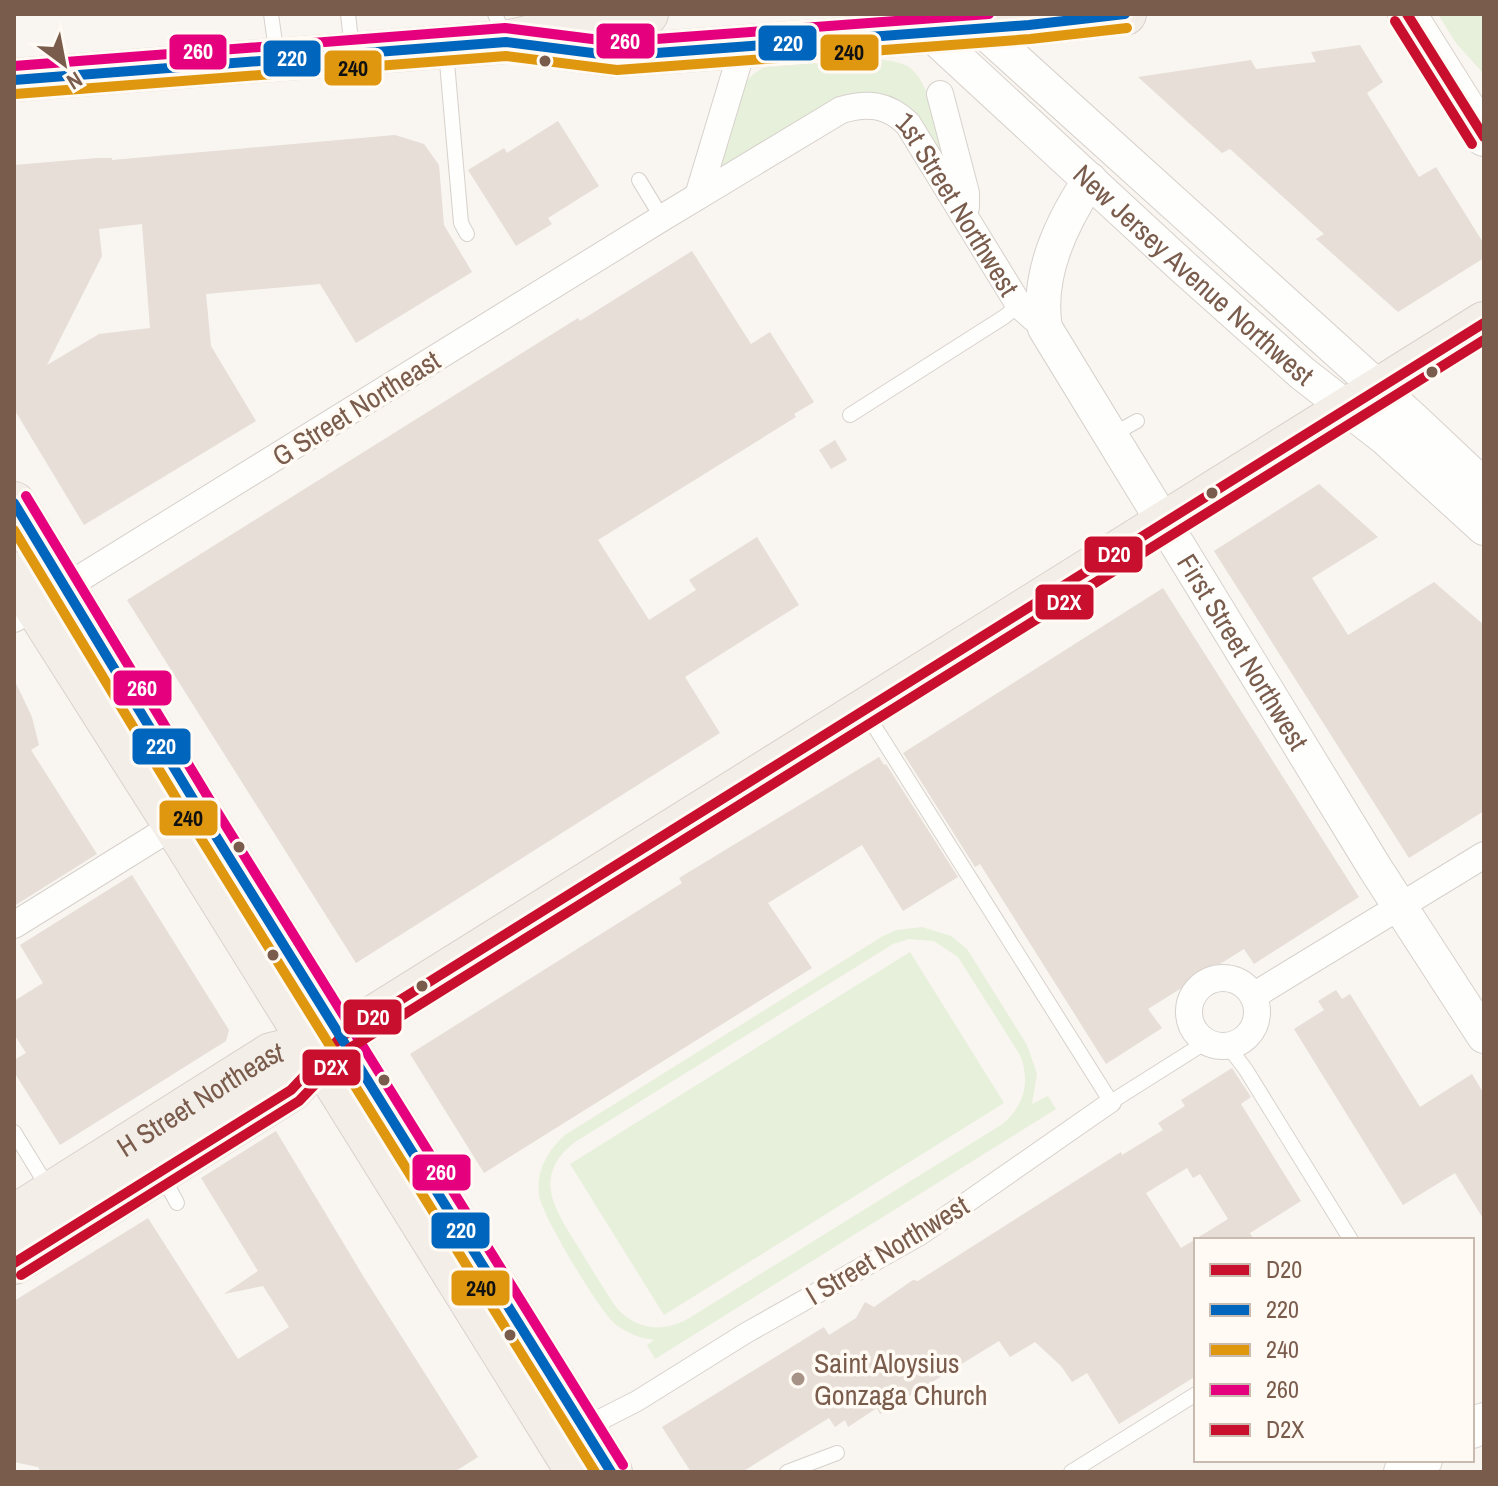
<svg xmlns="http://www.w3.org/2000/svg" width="1498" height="1486" viewBox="0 0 1498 1486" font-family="'Archivo Narrow',sans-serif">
	<rect width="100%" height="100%" fill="#f9f5f0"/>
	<!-- green -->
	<g fill="#e7f0db" fill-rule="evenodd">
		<polygon points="1438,14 1484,14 1484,74 1456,43"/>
		<path d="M823,56C844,58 887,57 905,65C930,75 940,139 946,162L881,98L717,176L745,83C765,58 792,60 823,56Z"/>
		<path d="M922,927L951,936L967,949L1027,1045L1037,1074L1032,1104L1048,1096L1056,1109L655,1359L647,1345L654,1340C639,1338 626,1333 614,1323C598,1308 542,1216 539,1195C536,1171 547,1151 565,1135L883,936L897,930ZM909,939L934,941L958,957L1020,1055C1031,1082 1024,1107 1001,1125L686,1320C659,1334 631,1328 613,1303C601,1284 589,1265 577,1245C554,1209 532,1175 575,1142L893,944Z"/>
		<polygon points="910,952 1004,1103 664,1315 570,1164"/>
	</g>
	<!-- building -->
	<g fill="#e6ded7" fill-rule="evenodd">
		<polygon points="1360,45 1383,82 1367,93 1419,177 1436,167 1484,244 1484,258 1398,312 1316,239 1324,234 1230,149 1222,153 1138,77 1251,60 1256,69 1316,62 1311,52"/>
		<polygon points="558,121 599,186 548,218 552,224 516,246 468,170 504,148 507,153"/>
		<path d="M395,135L424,144L439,165L444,225L472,272L356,343L320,284L206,294L211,346L256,421L84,525L14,409V165L97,158H112V160ZM142,224L150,328L99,334L47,365L102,256L99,229Z"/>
		<polygon points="692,251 751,344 770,332 814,402 794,414 796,417 598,540 649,620 696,590 689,580 757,537 799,605 685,677 720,733 356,963 127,600 578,318 580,321"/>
		<polygon points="835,440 847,460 831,469 819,450"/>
		<polygon points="1319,484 1378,537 1312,578 1348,635 1434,582 1484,625 1484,811 1409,858 1214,551"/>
		<polygon points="1163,588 1359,897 1254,964 1244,949 1148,1009 1162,1028 1106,1064 980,864 975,867 903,753"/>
		<polygon points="14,679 32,717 39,745 31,750 97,854 14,906"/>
		<polygon points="879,757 884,765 886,764 958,877 903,911 862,845 768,903 812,968 484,1173 410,1054 682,883 679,878"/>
		<polygon points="132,875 229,1030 226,1041 60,1145 14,1072 14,1060 26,1053 14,1034 14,1001 43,983 20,945"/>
		<polygon points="1336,990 1342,999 1350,994 1420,1107 1472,1074 1484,1094 1484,1220 1455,1173 1403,1205 1294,1029 1324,1010 1318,1001"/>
		<path d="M1232,1068L1251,1097L1241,1104L1301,1201L1250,1233L1254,1240H1196V1376L1119,1424L1087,1373L1072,1382L1061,1366L1035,1342L1010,1357L999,1341L880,1414L877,1408L848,1427L845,1420L835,1427L829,1418L742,1472H691L662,1427L824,1327L829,1335L856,1318L865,1302L874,1307L913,1280L918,1281L1121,1152L1122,1155L1163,1130L1158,1123L1185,1106L1181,1100ZM1187,1168L1193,1178L1200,1174L1228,1219L1181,1248L1146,1193Z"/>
		<polygon points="276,1131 365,1279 478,1457 454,1472 41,1472 38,1467 14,1462 14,1301 148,1218 238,1359 289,1327 263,1286 224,1294 258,1271 201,1178"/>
	</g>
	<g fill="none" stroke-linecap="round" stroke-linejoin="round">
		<!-- service casing -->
		<g stroke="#d7d1cb" stroke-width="16">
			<g id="service">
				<polyline points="271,14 277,57"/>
				<polyline points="348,14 352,49"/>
				<polyline points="495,14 506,40"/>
				<polyline points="446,51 461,223 467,234"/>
				<polyline points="639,180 662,218"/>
				<polyline points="850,415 1004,317 1019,305"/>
				<polyline points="1110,436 1137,421"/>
				<polyline points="866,713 1111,1102 1206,1042"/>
				<polyline points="1228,1046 1246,1070 1351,1240"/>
				<polyline points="14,1132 49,1189"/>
				<polyline points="162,1175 177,1203"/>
				<polyline points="787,1472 837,1453"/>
				<polyline points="1071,1472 1196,1394"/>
			</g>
		</g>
		<!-- pedestrian casing -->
		<g stroke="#d7d1cb" stroke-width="22">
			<polyline id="pedestrian" points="584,1428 637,1401 746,1333 920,1235 1111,1102"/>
		</g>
		<!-- minor casing -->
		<g stroke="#d7d1cb" stroke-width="28">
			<g id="minor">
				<polyline points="940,94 966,193 966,207"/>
				<polyline points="698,196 743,47"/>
				<path id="s1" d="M14,619L662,218L841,110C867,102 888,104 908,124L1019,305L1045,328"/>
				<polyline points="14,925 186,818"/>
				<circle cx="1223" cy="1012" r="34"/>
				<polyline points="1253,996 1484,855"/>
			</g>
		</g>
		<!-- tertiary casing -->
		<g stroke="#d7d1cb" stroke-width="36">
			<g id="tertiary">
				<polyline points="968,17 1414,420 1484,486"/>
				<path id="s2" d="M918,22L1181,265L1302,373L1384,437L1484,528"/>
				<path id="s3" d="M1090,180C1061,223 1036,275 1045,328L1375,868L1484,1036"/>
			</g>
		</g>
		<!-- secondary casing -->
		<g stroke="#d9d2cb" stroke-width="40">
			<g id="secondary">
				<polyline points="1407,14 1484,137"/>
				<polyline points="1472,1429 1484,1422"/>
				<polyline points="1403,1472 1423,1460"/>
			</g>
		</g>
		<!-- primary casing -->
		<g stroke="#dad1cc" stroke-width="44">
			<g id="primary">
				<polyline points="533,45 616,56 1029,25 1125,14"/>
				<polyline points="14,80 506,42 614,17 647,14"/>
				<polyline points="14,503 199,809 611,1472"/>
				<polyline points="14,573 188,847 574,1467"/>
				<path id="s4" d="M14,1216L271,1054L335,1038"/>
				<polyline points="14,1263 291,1090 341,1037 1484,323"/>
			</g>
		</g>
		<!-- service -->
		<use href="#service" stroke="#fefefd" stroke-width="14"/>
		<!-- pedestrian -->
		<use href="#pedestrian" stroke="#fefefd" stroke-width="20"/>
		<!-- minor -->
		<use href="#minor" stroke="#fefefd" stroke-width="26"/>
		<!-- tertiary -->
		<use href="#tertiary" stroke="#fefefd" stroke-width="34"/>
		<!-- secondary -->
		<use href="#secondary" stroke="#fefefd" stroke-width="38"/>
		<!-- primary -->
		<use href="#primary" stroke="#f3eee8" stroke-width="42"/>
		<!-- bus-1 casing -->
		<g stroke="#fffaf3" stroke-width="16">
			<g id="bus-1">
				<polyline points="1407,14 1484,137"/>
				<polyline points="14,1263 291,1090 341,1037 1484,323"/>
			</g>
		</g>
		<!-- bus-2 casing -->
		<g stroke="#fffaf3" stroke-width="16">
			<g id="bus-2">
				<polyline points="14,80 506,42 616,56 1029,25 1125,14"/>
				<polyline points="14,503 199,809 611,1472"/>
			</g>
		</g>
		<!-- bus-3 casing -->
		<g stroke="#fffaf3" stroke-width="16">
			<g id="bus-3">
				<polyline points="15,94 506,56 617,70 1030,39 1127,28"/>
				<polyline points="14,530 187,816 595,1472"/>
			</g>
		</g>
		<!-- bus-4 casing -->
		<g stroke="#fffaf3" stroke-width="16">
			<g id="bus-4">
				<polyline points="14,66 505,28 616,42 989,14"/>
				<polyline points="26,496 211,802 623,1465"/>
			</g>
		</g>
		<!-- bus-5 casing -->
		<g stroke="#fffaf3" stroke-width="16">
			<g id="bus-5">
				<polyline points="1395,21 1472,144"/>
				<polyline points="21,1275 299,1101 350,1048 1484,340"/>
			</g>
		</g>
		<!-- bus-1 -->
		<use href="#bus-1" stroke="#c8102e" stroke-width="10"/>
		<!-- bus-2 -->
		<use href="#bus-2" stroke="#0065bd" stroke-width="10"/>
		<!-- bus-3 -->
		<use href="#bus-3" stroke="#de970f" stroke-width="10"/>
		<!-- bus-4 -->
		<use href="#bus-4" stroke="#e5007d" stroke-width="10"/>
		<!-- bus-5 -->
		<use href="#bus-5" stroke="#c8102e" stroke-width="10"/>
	</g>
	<!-- markers -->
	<g fill="#7a5c4d" stroke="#fffaf3" stroke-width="3">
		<circle cx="545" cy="61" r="7"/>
		<circle cx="1432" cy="372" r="7"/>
		<circle cx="1212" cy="493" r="7"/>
		<circle cx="239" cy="847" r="7"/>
		<circle cx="273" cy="955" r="7"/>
		<circle cx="422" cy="986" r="7"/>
		<circle cx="384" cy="1080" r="7"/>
		<circle cx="510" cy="1335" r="7"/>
	</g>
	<circle fill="#a69286" stroke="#fffaf3" stroke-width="3" cx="798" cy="1379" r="8"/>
	<g text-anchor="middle" stroke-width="7" stroke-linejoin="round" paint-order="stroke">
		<!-- street labels -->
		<g font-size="28" fill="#7a5c4d" stroke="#fffaf3">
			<text dy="10" stroke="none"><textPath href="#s1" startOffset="1138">1st Street Northwest</textPath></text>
			<text dy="10" stroke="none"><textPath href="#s2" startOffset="374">New Jersey Avenue Northwest</textPath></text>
			<text transform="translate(356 408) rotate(-32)" y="10">G Street Northeast</text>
			<text dy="10" stroke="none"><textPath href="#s3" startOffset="538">First Street Northwest</textPath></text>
			<text dy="10" stroke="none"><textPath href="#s4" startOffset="220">H Street Northeast</textPath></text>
			<text transform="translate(887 1250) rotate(-31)" y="10">I Street Northwest</text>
		</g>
		<!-- poi labels -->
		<g font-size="28" fill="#7a5c4d" stroke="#fffaf3" text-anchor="start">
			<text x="814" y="1373">Saint Aloysius<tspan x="814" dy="32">Gonzaga Church</tspan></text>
		</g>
	</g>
	<g stroke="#fffaf3" stroke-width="3">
		<rect x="595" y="22" width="61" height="38" rx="8" fill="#e5007d"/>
		<rect x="757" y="24" width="61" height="38" rx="8" fill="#0065bd"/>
		<rect x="168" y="33" width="60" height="38" rx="8" fill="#e5007d"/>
		<rect x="819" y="33" width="61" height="39" rx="8" fill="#de970f"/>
		<rect x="262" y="39" width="60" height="39" rx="8" fill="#0065bd"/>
		<rect x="323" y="49" width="60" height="38" rx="8" fill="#de970f"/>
		<rect x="1083" y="535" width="61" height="39" rx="8" fill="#c8102e"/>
		<rect x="1034" y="583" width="61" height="38" rx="8" fill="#c8102e"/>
		<rect x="112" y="669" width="61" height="38" rx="8" fill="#e5007d"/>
		<rect x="131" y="727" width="61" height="39" rx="8" fill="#0065bd"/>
		<rect x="158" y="799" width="61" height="38" rx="8" fill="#de970f"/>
		<rect x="342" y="998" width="61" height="38" rx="8" fill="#c8102e"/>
		<rect x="301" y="1048" width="61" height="39" rx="8" fill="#c8102e"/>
		<rect x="411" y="1153" width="61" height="39" rx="8" fill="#e5007d"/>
		<rect x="430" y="1211" width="61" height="39" rx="8" fill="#0065bd"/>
		<rect x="450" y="1269" width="61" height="38" rx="8" fill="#de970f"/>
	</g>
	<g font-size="22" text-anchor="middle" font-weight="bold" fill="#fff">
		<text x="625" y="49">260</text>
		<text x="788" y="51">220</text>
		<text x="198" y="59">260</text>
		<text x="292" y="66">220</text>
		<text x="1114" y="562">D20</text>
		<text x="1064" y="610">D2X</text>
		<text x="142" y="696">260</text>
		<text x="161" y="754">220</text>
		<text x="373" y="1025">D20</text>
		<text x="331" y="1075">D2X</text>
		<text x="441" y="1180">260</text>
		<text x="461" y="1238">220</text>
	</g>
	<g font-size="22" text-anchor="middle" font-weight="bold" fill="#111">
		<text x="849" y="60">240</text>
		<text x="353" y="76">240</text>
		<text x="188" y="826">240</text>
		<text x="481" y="1296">240</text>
	</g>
	<!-- border -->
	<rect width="1498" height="1486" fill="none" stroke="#7a5c4d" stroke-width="32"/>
	<!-- legend -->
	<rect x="1194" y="1238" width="280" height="224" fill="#fffaf3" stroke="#cabbb1" stroke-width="2"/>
	<rect x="1210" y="1264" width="40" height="12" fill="#c8102e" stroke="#cabbb1" stroke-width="2"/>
	<text x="1266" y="1278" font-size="24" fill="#7a5c4d">D20</text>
	<rect x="1210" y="1304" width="40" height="12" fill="#0065bd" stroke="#cabbb1" stroke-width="2"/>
	<text x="1266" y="1318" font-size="24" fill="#7a5c4d">220</text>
	<rect x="1210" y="1344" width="40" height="12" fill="#de970f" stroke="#cabbb1" stroke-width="2"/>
	<text x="1266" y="1358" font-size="24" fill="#7a5c4d">240</text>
	<rect x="1210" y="1384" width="40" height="12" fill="#e5007d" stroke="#cabbb1" stroke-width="2"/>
	<text x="1266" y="1398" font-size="24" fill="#7a5c4d">260</text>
	<rect x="1210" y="1424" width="40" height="12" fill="#c8102e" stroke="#cabbb1" stroke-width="2"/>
	<text x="1266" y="1438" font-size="24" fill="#7a5c4d">D2X</text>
	<!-- north arrow -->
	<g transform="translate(64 64) rotate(148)" stroke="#fffaf3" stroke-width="6" paint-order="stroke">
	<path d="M0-6L14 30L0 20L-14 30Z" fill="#7a5c4d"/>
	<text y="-12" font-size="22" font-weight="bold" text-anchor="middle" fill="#7a5c4d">N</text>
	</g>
</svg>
